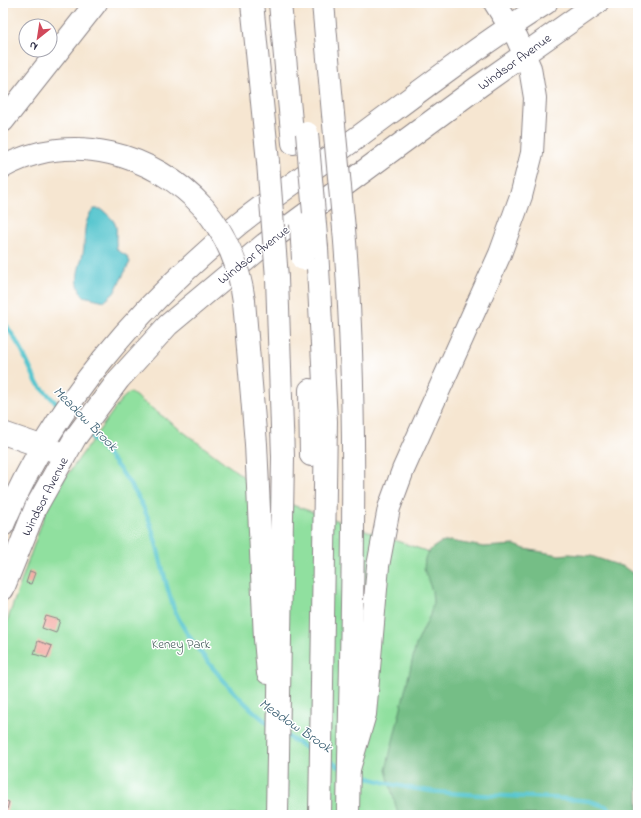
<svg xmlns="http://www.w3.org/2000/svg" width="641" height="818" viewBox="0 0 641 818" font-family="'Indie Flower',sans-serif">
	<rect width="100%" height="100%" fill="#fff"/>
	<filter id="ink" filterUnits="userSpaceOnUse"><feTurbulence type="fractalNoise" baseFrequency=".025" numOctaves="2"/><feDisplacementMap in="SourceGraphic" scale="8" xChannelSelector="R" yChannelSelector="G"/><feConvolveMatrix kernelMatrix="1 2 1 2 8 2 1 2 1" color-interpolation-filters="sRGB"/></filter>
	<filter id="wash" filterUnits="userSpaceOnUse"><feTurbulence type="fractalNoise" baseFrequency=".012" numOctaves="4" result="noise"/><feDisplacementMap in="SourceGraphic" scale="16" xChannelSelector="R" yChannelSelector="G"/><feGaussianBlur stdDeviation="0.9" result="paint"/><feColorMatrix in="noise" values="0 0 0 0 0 0 0 0 0 0 0 0 0 0 0 0 0 1.4 0 .05"/><feComposite in="paint" operator="in"/></filter>
	<g filter="url(#wash)">
		<rect width="100%" height="100%" fill="#f6e6d1"/>
		<!-- green -->
		<polygon fill="#90e09f" stroke="#59816d" points="130,392 272,498 638,624 638,815 3,815 3,633 50,499 121,400"/>
		<!-- forest -->
		<polygon fill="#74be86" stroke="#4b7060" points="450,541 484,547 515,545 525,549 559,555 569,554 591,556 624,567 638,577 638,815 398,814 386,770 416,645 430,615 433,602 432,591 424,569 425,558 431,549 440,543"/>
		<!-- water -->
		<path fill="#59c6cf" stroke="#3e7485" d="M94,209H101C124,227 113,228 117,250L127,256L130,262L114,293L105,301L83,296C71,278 82,265 84,247C85,233 83,221 94,209Z"/>
		<g fill="none" stroke-linecap="round" stroke-linejoin="round">
			<!-- stream -->
			<g stroke="#59c6cf" stroke-width="4.5">
				<polyline points="3,320 20,347 37,383 61,408"/>
				<path d="M87,432C111,457 135,485 148,518C160,548 163,581 175,611C191,647 240,703 272,726"/>
				<polyline points="285,735 314,753"/>
				<polyline points="327,760 342,768"/>
				<path d="M355,773C429,802 511,792 589,801L605,806L619,815"/>
			</g>
		</g>
		<g id="blocks">
			<!-- building -->
			<g fill="#f39f96">
				<polygon points="30,571 35,573 31,584 26,583"/>
				<polygon points="46,616 60,620 56,633 42,628"/>
				<polygon points="38,641 52,646 47,658 34,654"/>
				<polygon points="3,800 9,802 6,813 12,815 3,815"/>
			</g>
		</g>
	</g>
	<g filter="url(#ink)">
		<use href="#blocks" fill-opacity="0" stroke="#8c8486" stroke-width="1"/>
		<g fill="none" stroke-linecap="round" stroke-linejoin="round">
			<!-- major casing -->
			<g stroke="#8c8486" stroke-width="24">
				<g id="major">
					<polyline points="3,433 55,451"/>
					<path d="M3,525C54,403 139,306 240,223C278,193 319,165 358,137C420,91 481,44 546,3"/>
					<polyline points="3,589 36,507 75,438 119,379 168,325 265,244 478,87 597,3"/>
				</g>
			</g>
			<!-- highway casing -->
			<g stroke="#8c8486" stroke-width="24">
				<g id="highway">
					<polyline points="252,3 268,162"/>
					<polyline points="280,3 293,143"/>
					<polyline points="323,3 333,114"/>
					<polyline points="3,121 96,3"/>
					<path d="M3,167C71,130 154,153 204,208"/>
					<path d="M344,229C360,424 351,620 348,815"/>
					<polyline points="317,248 326,421 320,815"/>
					<polyline points="277,278 283,457 277,815"/>
					<polyline points="244,301 256,444 265,639 268,673"/>
					<polyline points="310,390 311,455"/>
					<polyline points="349,769 365,714 378,566 389,508 403,470 500,254 521,196 532,153 535,98 530,68 517,38 495,3"/>
				</g>
			</g>
			<!-- major -->
			<use href="#major" stroke="#fff" stroke-width="22"/>
			<!-- highway -->
			<use href="#highway" stroke="#fff" stroke-width="22"/>
			<!-- highway-bridge casing -->
			<g stroke="#8c8486" stroke-width="24" stroke-linecap="butt">
				<g id="highway-bridge">
					<polyline points="333,114 344,229"/>
					<polyline points="307,133 317,248"/>
					<polyline points="268,162 277,278"/>
					<path d="M204,208C227,236 239,265 244,301"/>
					<polyline points="301,224 303,259"/>
				</g>
			</g>
			<!-- highway-bridge -->
			<use href="#highway-bridge" stroke="#fff" stroke-width="22"/>
		</g>
	</g>
	<g text-anchor="middle" stroke-width="3" stroke-linejoin="round" paint-order="stroke">
		<!-- street labels -->
		<g font-size="13" fill="#22223b" stroke="#fff">
			<text transform="translate(514 61) rotate(-36)" y="5">Windsor Avenue</text>
			<text transform="translate(253 254) rotate(-38)" y="5">Windsor Avenue</text>
			<text transform="translate(44 496) rotate(-63)" y="5">Windsor Avenue</text>
		</g>
		<!-- park labels -->
		<g font-size="13" fill="#435b59" stroke="#fff">
			<text x="181" y="648">Keney Park</text>
		</g>
		<!-- water labels -->
		<g font-size="14" font-style="italic" fill="#355b6f" stroke="#fff">
			<text transform="translate(86 418) rotate(45)" y="5">Meadow Brook</text>
			<text transform="translate(296 725) rotate(34)" y="5">Meadow Brook</text>
		</g>
	</g>
	<!-- margin -->
	<rect width="641" height="818" fill="none" stroke="#fff" stroke-width="16"/>
	<!-- north arrow -->
	<g transform="translate(38 38) rotate(210)"><circle r="19" fill="#ffffff" stroke="#a7a7b1"/>
	<path d="M0-3L7 15L0 10L-7 15Z" fill="#d1495b"/>
	<text y="-6" font-size="11" font-weight="bold" text-anchor="middle" fill="#22223b">N</text>
	</g>
</svg>
